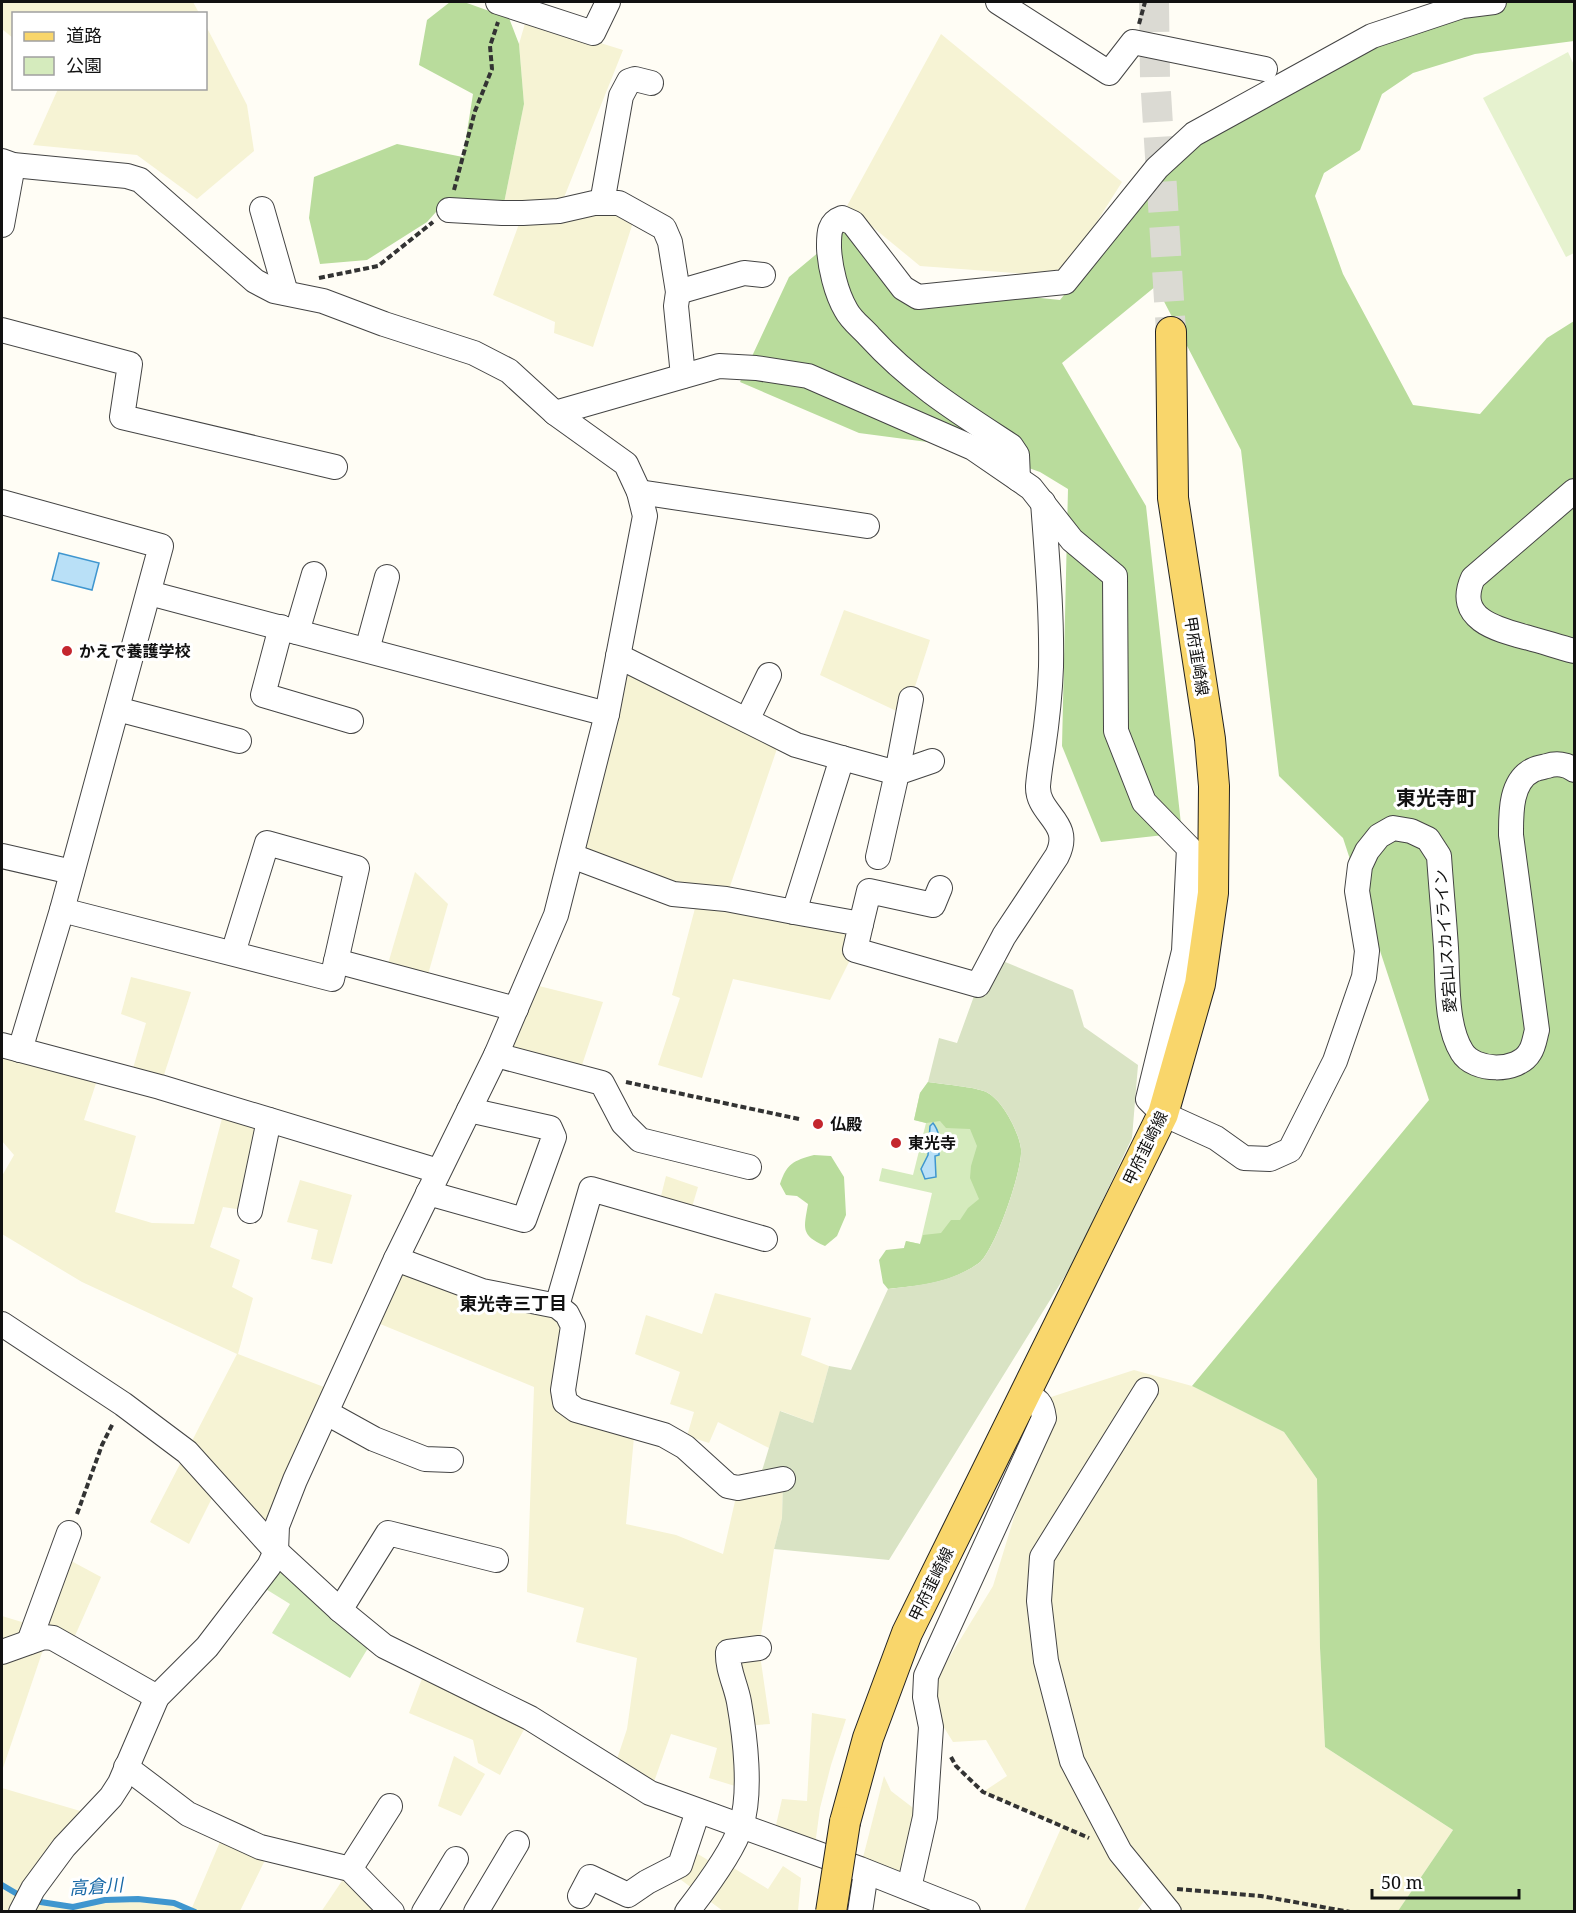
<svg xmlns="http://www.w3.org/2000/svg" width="1576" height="1913" viewBox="0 0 1576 1913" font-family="'Noto Serif','Noto Sans JP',serif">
	<rect width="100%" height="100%" fill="#fffdf5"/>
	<!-- farmland -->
	<g fill="#f6f3d4">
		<polygon points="2,2 193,2 199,13 14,14 13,38 2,29"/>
		<polygon points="526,20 623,50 559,210 636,213 593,347 554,333 555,322 493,295 523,213 502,213 524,104 519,44"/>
		<polygon points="206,26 247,105 254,151 197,199 137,155 33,145 58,89 206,88"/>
		<polygon points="941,34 1122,182 1074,258 1053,276 920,266 847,206"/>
		<polygon points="844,610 930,640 911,699 907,716 820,675"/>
		<polygon points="618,656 781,737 726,898 861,924 855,950 830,1000 733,979 702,1078 658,1065 680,998 672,995 698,897 572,856"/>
		<polygon points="415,872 448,904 425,985 385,974"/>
		<polygon points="131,977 191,992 160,1087 130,1079 146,1023 121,1014"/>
		<polygon points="527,983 603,1002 578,1077 496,1055"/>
		<polygon points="5,1046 100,1071 84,1120 136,1136 115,1212 152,1223 194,1224 225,1107 269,1120 250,1211 223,1207 210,1247 240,1260 232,1287 253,1298 238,1354 337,1392 276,1551 218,1486 189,1544 150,1522 237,1354 82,1282 2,1234 2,1176 14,1155 2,1141 2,1067"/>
		<polygon points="666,1176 698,1187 689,1217 658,1208"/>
		<polygon points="300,1180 352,1195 332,1264 311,1259 318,1230 287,1222"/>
		<polygon points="396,1259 567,1314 565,1402 635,1426 626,1524 676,1535 723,1554 738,1488 783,1479 782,1518 774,1549 759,1648 770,1724 742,1726 748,1790 709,1778 717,1748 671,1734 650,1793 613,1771 627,1729 637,1658 576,1642 584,1608 527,1592 534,1387 368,1319"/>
		<polygon points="715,1293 811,1318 801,1355 829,1366 813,1423 781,1411 769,1448 718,1422 709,1443 687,1436 694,1412 670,1404 680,1372 635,1354 646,1315 702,1334"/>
		<polygon points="1134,1370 1192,1386 1284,1432 1317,1479 1320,1648 1325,1747 1453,1830 1398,1911 1169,1911 1151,1891 1137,1911 1024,1911 1062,1826 983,1792 1007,1776 986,1740 953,1742 925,1697 993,1586 1051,1397"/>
		<polygon points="62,1556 101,1577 70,1647 47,1638 2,1771 2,1616 35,1626"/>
		<polygon points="426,1668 530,1718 500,1775 478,1763 473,1740 409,1713"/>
		<polygon points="812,1713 846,1719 831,1765 820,1808 814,1853 773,1838 782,1799 807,1801"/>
		<polygon points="454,1756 485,1774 461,1816 438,1806"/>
		<polygon points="884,1776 891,1791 925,1817 909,1888 860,1869"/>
		<polygon points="2,1788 94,1815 27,1900 73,1907 105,1900 138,1899 174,1903 191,1910 225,1830 270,1850 240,1911 2,1911"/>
		<polygon points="686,1847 718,1866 722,1861 768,1889 783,1866 801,1878 798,1911 723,1911 669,1871"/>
		<polygon points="350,1869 392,1912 321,1912"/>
	</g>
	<!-- green -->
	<g fill="#d5ebbd">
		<polygon points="928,1082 987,1092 981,1262 904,1248 906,1241 920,1244 932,1193 879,1181 882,1168 913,1175 926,1123 914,1120 920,1093"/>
		<polygon points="276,1551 374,1638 350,1678 272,1633 290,1604 256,1583"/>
	</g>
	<!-- forest -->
	<g fill="#b9dc9c">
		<polygon points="450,2 464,2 509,18 519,44 524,104 502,213 444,203 427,222 367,260 320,264 309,218 314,177 397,144 463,157 473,94 419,65 427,20"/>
		<polygon points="1494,2 1574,2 1574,41 1475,54 1413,73 1382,94 1360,150 1324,173 1315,196 1343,274 1413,405 1480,414 1547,338 1574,321 1574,1911 1398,1911 1453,1830 1325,1747 1320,1648 1317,1479 1284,1432 1192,1386 1429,1100 1343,838 1279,776 1241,450 1156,286 1062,363 1146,506 1182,833 1101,842 1062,746 1068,489 1040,472 973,448 859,433 740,382 789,277 844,231 911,285 1060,300 1194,134 1372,36"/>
		<path d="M928,1082C941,1084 976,1087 986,1092C1002,1099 1019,1132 1021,1149C1023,1169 995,1251 979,1263C949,1284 922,1285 888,1289L883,1283L879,1260L886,1250L904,1248L906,1241L920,1244L923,1235L941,1233L951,1220H960L968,1208L979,1199L970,1178L971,1166L977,1146L970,1129L946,1128L940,1121L926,1123L914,1120L920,1093Z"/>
		<path d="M814,1155L831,1156L844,1177L846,1215L837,1236L825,1246C800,1235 804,1228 808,1204L797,1196L786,1195L780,1184C787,1163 793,1161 814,1155Z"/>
	</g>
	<!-- cemetery -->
	<path fill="#d9e3c4" d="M993,957L1073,990L1084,1027L1138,1065L1132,1138L1073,1263L889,1560L774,1549L782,1518L783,1479L758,1484L780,1411L813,1423L829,1366L851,1370L888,1289C921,1285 950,1283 979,1263C995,1251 1023,1169 1021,1149C1019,1132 1002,1099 986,1092C976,1087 941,1084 928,1082L939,1038L957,1043L978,985Z"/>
	<!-- pitch -->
	<polygon fill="#e6f2cf" points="1568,52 1574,65 1574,253 1566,257 1483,98"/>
	<!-- water -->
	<g fill="#b9e0f7" stroke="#3f96cf" stroke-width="1.5">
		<polygon points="59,553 99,563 92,590 52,580"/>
		<path d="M933,1123C941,1133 939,1144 939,1155L935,1156L936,1177L925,1179L921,1169L928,1155L930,1126Z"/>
	</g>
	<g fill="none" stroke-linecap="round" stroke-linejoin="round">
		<!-- stream -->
		<g stroke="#3f96cf" stroke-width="6">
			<polyline points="2,1885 24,1898"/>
			<polyline points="34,1901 73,1907 105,1900 138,1899 174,1903 195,1912"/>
		</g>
		<!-- major-tunnel -->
		<polyline stroke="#dbdad3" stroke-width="30" stroke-dasharray="30 15" stroke-linecap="butt" points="1154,2 1155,77 1171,332"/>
		<!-- minor casing -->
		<g stroke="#444" stroke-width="26">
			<g id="minor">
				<polyline points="498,2 593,33 608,2"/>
				<polyline points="998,2 1109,73 1133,42 1265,69"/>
				<polyline points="2,161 13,165 127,176 140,180 255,281 274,291 323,301 384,324 474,353 509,371 555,413 626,464 639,492 645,516 607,714 556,915 496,1055 396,1259 295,1480 277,1526 276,1551 269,1566 207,1647 157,1697 120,1783 111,1797 64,1847 33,1889 21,1912"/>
				<polyline points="602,203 621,96 629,81 635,79 651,83"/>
				<polyline points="262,209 286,293"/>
				<polyline points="449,210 502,213 523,213 559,211 594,203 619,203 664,228 670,242 678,292 676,306 683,376"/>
				<polyline points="2,225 13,165"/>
				<polyline points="678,292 744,273 763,275"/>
				<polyline points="2,330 130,364 122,417 335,467"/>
				<path d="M555,413L719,366L756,368L808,376L973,448L1031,488L1072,540L1115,576L1116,731L1144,802L1189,848L1184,951L1148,1099L1163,1114L1216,1138L1244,1158L1270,1159L1290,1150L1335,1061L1364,977L1367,951L1357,891L1360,866L1367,851L1379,836L1393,828L1411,831L1428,839L1439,856C1441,886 1444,917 1446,948C1448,979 1445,1025 1462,1052C1474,1072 1518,1073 1530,1052C1534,1046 1535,1037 1537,1030L1511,835C1511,814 1510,781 1533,770C1537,768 1543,767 1547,766C1556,763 1567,764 1574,770"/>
				<path d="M1018,479L1017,455L1011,446C959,412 912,383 870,337C862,328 851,320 846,310C836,293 830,267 829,248C829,235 828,223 842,218L853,223L903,288L918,297L1065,282L1157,168L1194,134L1372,36L1462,6L1494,2"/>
				<path d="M1574,491L1473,578C1454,620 1499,630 1529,638C1544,642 1559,647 1574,651"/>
				<polyline points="639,492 867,526"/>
				<polyline points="2,502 161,546 62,910 20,1050"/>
				<polyline points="149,593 607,714"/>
				<polyline points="281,627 263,695 351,721"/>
				<polyline points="297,632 314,574"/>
				<polyline points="367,650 387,577"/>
				<polyline points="117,709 239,741"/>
				<polyline points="747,720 769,675"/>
				<polyline points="842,758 897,773 911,699"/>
				<polyline points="2,856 72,872"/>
				<polyline points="572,856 673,894 726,899 794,912 842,758 796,745 618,656"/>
				<polyline points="878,857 897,773 932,761"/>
				<polyline points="62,910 332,979 357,868 267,843 233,953"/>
				<path d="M794,912L861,924L855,950L978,985L1004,936L1057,856C1074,822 1037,815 1038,786C1039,774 1041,761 1043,749C1047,722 1050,694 1051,667C1052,612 1047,557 1043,502"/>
				<polyline points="861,924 869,891 933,905 940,888"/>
				<polyline points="336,961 516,1009"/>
				<polyline points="2,1045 160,1087 438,1171"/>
				<polyline points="496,1055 602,1083 623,1123 640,1140 749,1167"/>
				<polyline points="428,1193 524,1220 554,1137 550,1128 469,1110"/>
				<polyline points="250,1211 269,1120"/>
				<polyline points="396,1259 482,1291 557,1306 567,1314 573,1326 563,1390 565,1402 576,1410 664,1435 685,1447 728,1486 738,1488 783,1479"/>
				<polyline points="557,1306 591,1189 765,1239"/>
				<polyline points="2,1324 123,1404 187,1452 276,1551 340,1610 384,1646 530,1718 650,1793 860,1869 968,1912"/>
				<polyline points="1146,1390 1042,1557 1039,1601 1046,1661 1072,1761 1120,1852 1169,1912"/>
				<polyline points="327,1413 374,1439 425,1459 451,1460"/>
				<polyline points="340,1610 388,1533 496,1560"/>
				<polyline points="29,1642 69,1533"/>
				<polyline points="2,1652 44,1637 53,1638 157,1697"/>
				<polyline points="126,1767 188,1814 260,1847 350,1869 392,1912"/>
				<polyline points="350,1869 390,1806"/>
				<path d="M909,1888L925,1817L931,1727L925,1697L926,1676L1044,1418C1042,1402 1038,1400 1024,1394"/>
				<polyline points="580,1896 590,1877 628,1895 647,1882 680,1865 698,1811"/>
				<polyline points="424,1912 456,1859"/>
				<polyline points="476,1912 517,1843"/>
				<path d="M687,1912C704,1890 733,1851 741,1826C752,1793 745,1736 739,1702C736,1685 727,1669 728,1652L759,1648"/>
				<polyline points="860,1912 866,1872"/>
			</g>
		</g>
		<!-- major casing -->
		<g stroke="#222" stroke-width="32">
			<polyline id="major" points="845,1822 868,1738 907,1633 1163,1114 1200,984 1213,893 1214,786 1210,739 1173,498 1171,332"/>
		</g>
		<!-- path -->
		<g stroke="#333" stroke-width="4" stroke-dasharray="6 3" stroke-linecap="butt">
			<polyline points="1139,24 1145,2"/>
			<polyline points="454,190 475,111 492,69 490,46 498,22"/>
			<polyline points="319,278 378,266 433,222"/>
			<polyline points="626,1082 799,1119"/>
			<polyline points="77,1514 102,1445 113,1423"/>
			<polyline points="951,1757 956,1766 983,1792 1089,1838"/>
			<polyline points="1177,1889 1261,1896 1350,1912"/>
		</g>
		<!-- minor -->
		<use href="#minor" stroke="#fff" stroke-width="24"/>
		<!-- major -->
		<use href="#major" stroke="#f9d66b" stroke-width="30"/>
		<!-- major-bridge casing -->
		<g stroke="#222" stroke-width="32" stroke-linecap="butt">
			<polyline id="major-bridge" points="831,1912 845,1822"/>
		</g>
		<!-- major-bridge -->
		<use href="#major-bridge" stroke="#f9d66b" stroke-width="30"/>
	</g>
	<!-- markers -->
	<g fill="#c4262e" stroke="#fff" stroke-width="2">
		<circle cx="67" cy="651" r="6"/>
		<circle cx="818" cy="1124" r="6"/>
		<circle cx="896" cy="1143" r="6"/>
	</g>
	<g text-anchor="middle" stroke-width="6" stroke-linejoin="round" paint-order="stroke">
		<!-- poi labels -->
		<g font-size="16" font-weight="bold" fill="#111" stroke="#fff" text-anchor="start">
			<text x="79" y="657">かえで養護学校</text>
			<text x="830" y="1130">仏殿</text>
			<text x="908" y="1149">東光寺</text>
		</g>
		<!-- street labels -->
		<g font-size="16" fill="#111" stroke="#fff">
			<text transform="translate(1197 656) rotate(81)" y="6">甲府韮崎線</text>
			<text transform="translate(1445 941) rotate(-94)" y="6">愛宕山スカイライン</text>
			<text transform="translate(1145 1148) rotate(-64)" y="6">甲府韮崎線</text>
			<text transform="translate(931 1584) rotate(-64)" y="6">甲府韮崎線</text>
		</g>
		<!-- neighbourhood labels -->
		<g font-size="18" font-weight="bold" fill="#111" stroke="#fff">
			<text x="513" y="1310">東光寺三丁目</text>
		</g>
		<!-- water labels -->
		<g font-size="18" font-style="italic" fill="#1768a6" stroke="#fff">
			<text transform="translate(96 1887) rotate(-4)" y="6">高倉川</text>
		</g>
		<!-- quarter labels -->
		<g font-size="20" font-weight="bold" fill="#111" stroke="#fff">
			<text x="1436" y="805">東光寺町</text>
		</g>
	</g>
	<!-- border -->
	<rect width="1576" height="1913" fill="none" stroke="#111111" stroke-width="6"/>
	<!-- legend -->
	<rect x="12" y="12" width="195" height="78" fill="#ffffff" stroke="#a0a0a0" stroke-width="1.5"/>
	<rect x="24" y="32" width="30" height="9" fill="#f9d66b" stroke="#a0a0a0" stroke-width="1.5"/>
	<text x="66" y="42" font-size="18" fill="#111111">道路</text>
	<rect x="24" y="57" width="30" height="18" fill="#d5ebbd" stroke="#a0a0a0" stroke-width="1.5"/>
	<text x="66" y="72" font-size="18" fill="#111111">公園</text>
	<!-- scale -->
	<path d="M1372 1889v9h147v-9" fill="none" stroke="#111111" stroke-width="3"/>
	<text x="1381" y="1889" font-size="18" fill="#111111" stroke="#ffffff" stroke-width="4.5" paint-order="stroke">50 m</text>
</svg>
